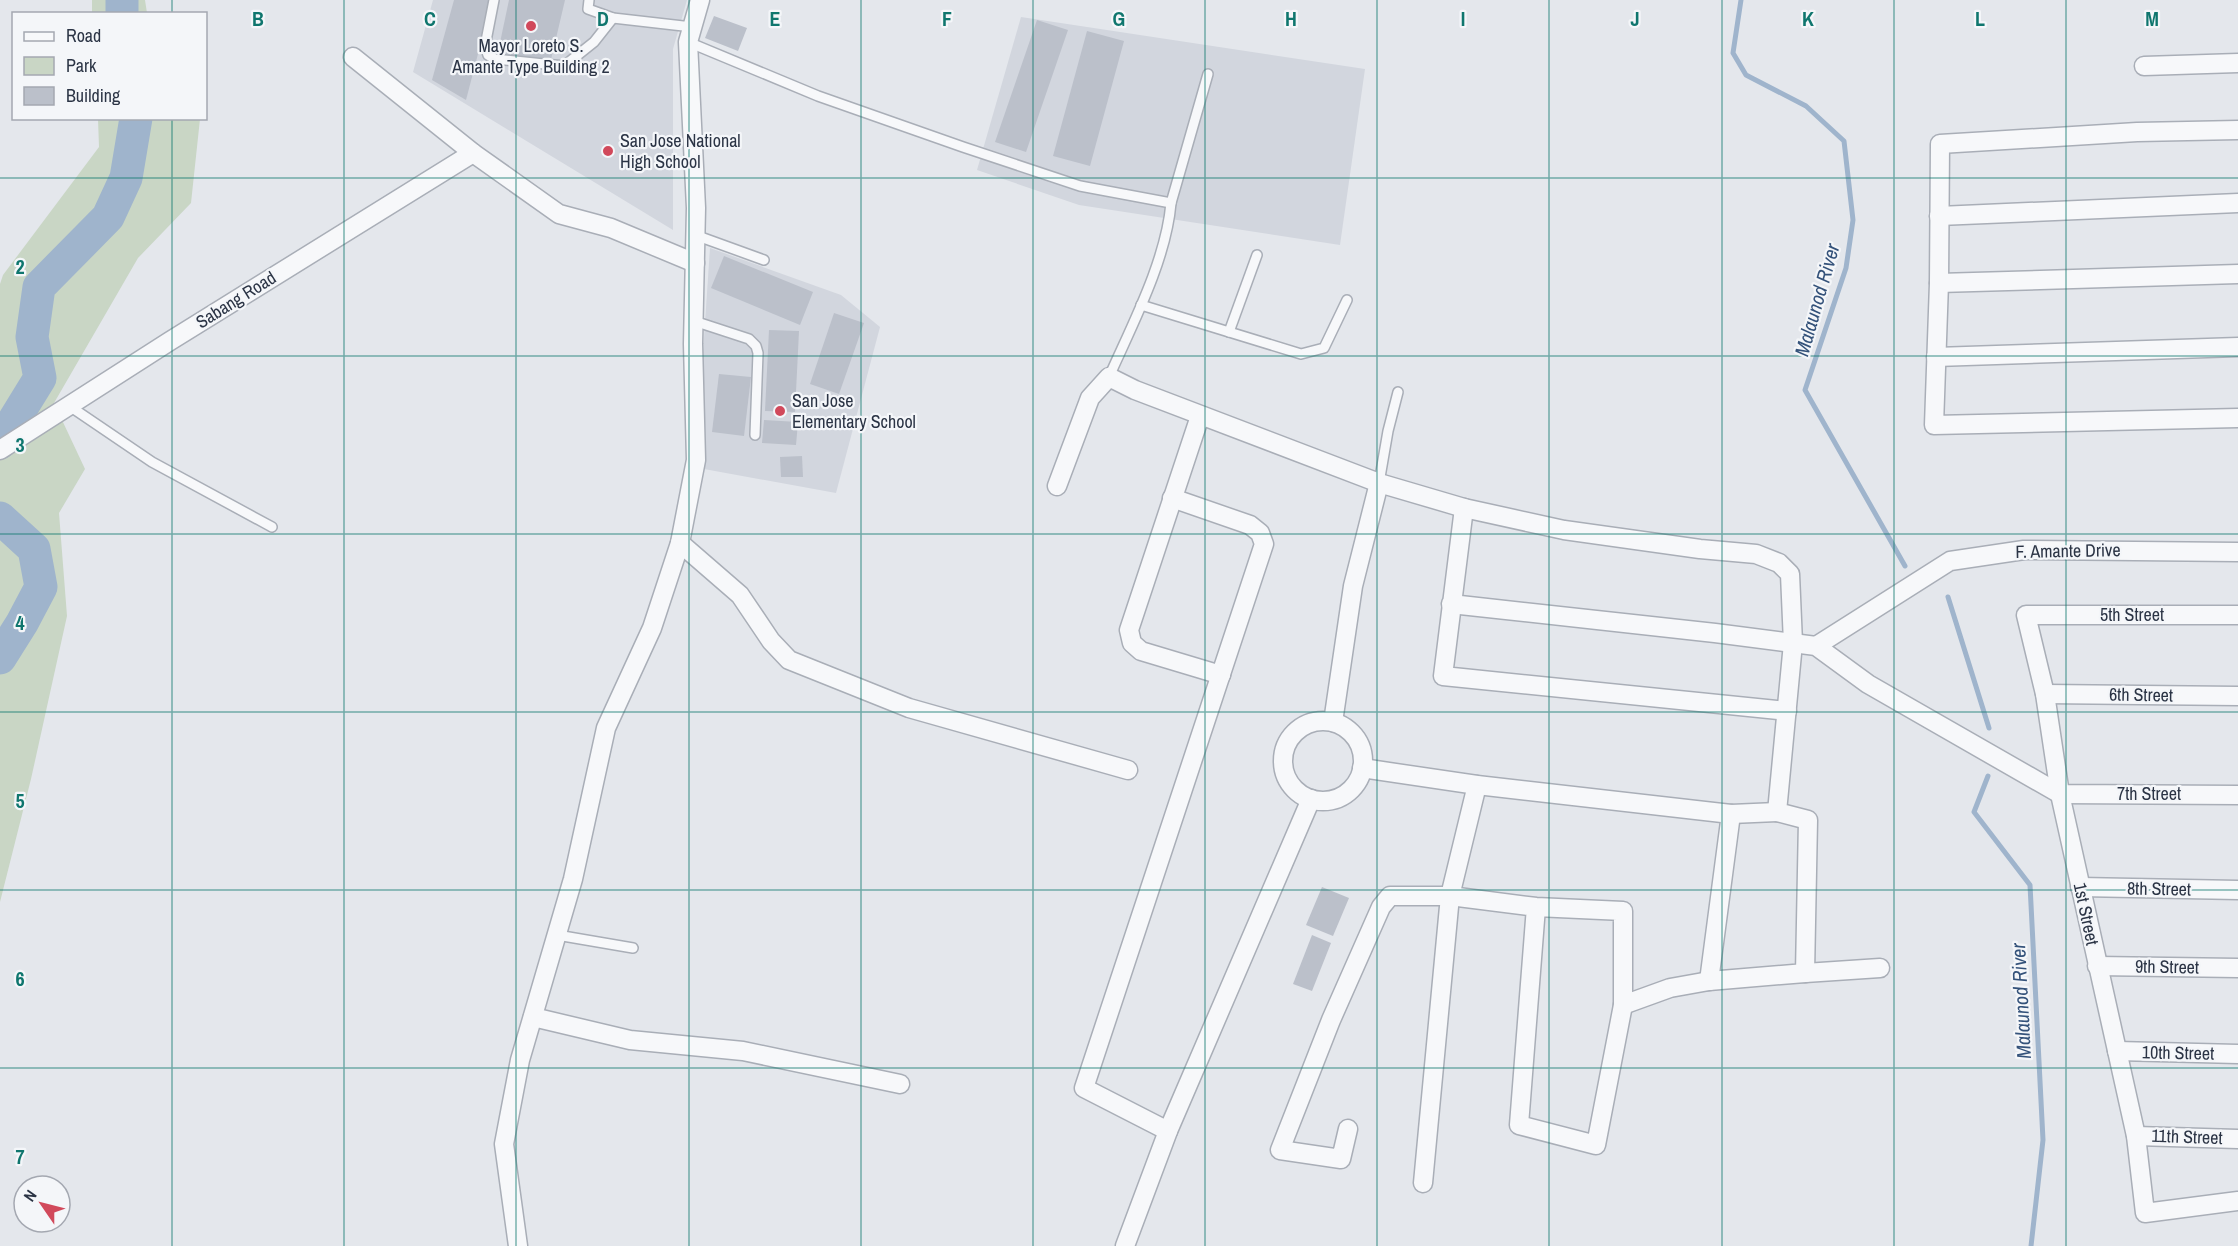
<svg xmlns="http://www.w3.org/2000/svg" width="2238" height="1246" viewBox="0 0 2238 1246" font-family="'Archivo Narrow',sans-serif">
	<rect width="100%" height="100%" fill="#e4e7ec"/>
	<!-- built -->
	<g fill="#d2d6de">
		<polygon points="433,0 687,0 673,49 673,230 413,72"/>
		<polygon points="1021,17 1365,69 1340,245 1079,205 977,170"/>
		<polygon points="710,248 841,295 880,327 836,493 704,469 703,353"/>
	</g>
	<!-- green -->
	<g fill="#c9d6c5">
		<polygon points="92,0 145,0 147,13 92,13"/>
		<polygon points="98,119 200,119 191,203 138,258 54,403 85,469 59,513 67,616 31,779 0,902 0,284 3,275 99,147"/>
	</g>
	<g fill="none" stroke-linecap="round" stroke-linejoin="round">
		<!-- stream -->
		<g stroke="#9fb4cc" stroke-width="5">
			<polyline points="1741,0 1733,53 1746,75 1806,106 1844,141 1853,220 1846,268 1805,390 1905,566"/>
			<polyline points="1948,597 1989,728"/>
			<polyline points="1988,776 1974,812 2030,885 2043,1140 2031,1246"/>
		</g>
		<!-- river -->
		<g stroke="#9fb4cc" stroke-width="33">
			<polyline points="122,0 122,14"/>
			<polyline points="0,443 40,378 32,337 39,287 108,217 126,178 136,118"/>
			<polyline points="0,518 34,549 41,587 22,623 0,658"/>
		</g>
	</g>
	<!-- building -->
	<g fill="#bbc0ca">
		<polygon points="454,0 492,0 466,100 432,80"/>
		<polygon points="509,0 565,0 550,64 498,52"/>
		<polygon points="714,16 747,28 738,51 705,38"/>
		<polygon points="1037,20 1068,30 1026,152 995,142"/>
		<polygon points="1087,31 1124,41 1090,166 1053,156"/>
		<polygon points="724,256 813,292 800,325 711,288"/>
		<polygon points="834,313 864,323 839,394 810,384"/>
		<polygon points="769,330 799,331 795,412 765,411"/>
		<polygon points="719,374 751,377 744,436 712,432"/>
		<polygon points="764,420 798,422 796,445 762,443"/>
		<polygon points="802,456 803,477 781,477 780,457"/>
		<polygon points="1322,887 1349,898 1333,936 1306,925"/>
		<polygon points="1312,935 1331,943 1312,991 1293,984"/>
	</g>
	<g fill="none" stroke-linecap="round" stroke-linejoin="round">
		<!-- service casing -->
		<g stroke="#a9aeb7" stroke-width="12">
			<g id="service">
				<polyline points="494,0 485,46 488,55 495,59 564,66 594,42 613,18"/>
				<polyline points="589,0 588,9 613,18 692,27"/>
				<path d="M688,42L818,96L963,147L1080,186L1171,203C1166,261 1132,325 1109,377"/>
				<polyline points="1171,203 1208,74"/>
				<polyline points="695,235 764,260"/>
				<polyline points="1141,305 1301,354 1324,348 1347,300"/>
				<polyline points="694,321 749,339 756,346 758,353 755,435"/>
				<polyline points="1229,332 1257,255"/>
				<polyline points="68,405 152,462 272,527"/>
				<polyline points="1379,483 1388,431 1398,392"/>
				<polyline points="557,935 633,948"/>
			</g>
		</g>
		<!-- minor casing -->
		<g stroke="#a9aeb7" stroke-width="21">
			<g id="minor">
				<polyline points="353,57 473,153 559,214 611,228 695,263"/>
				<polyline points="2144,66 2238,63"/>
				<polyline points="2238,130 2137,132 1940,144 1939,283 1934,425 2238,418"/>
				<polyline points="1939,216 2238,203"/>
				<polyline points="1939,283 2238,274"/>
				<polyline points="1936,357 2238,347"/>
				<polyline points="1200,416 1129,630 1132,643 1141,651 1221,675"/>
				<polyline points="0,450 170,341 473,153"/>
				<polyline points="1057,486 1090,398 1109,377 1135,390 1379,483 1464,508 1564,530 1700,549 1756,554 1779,563 1790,574 1793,643 1777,812 1808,820 1805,973 1709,981 1670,988 1623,1005"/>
				<polyline points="1464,508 1443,676 1787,711"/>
				<polyline points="680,543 740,595 771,641 789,660 909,708 1128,770"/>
				<polyline points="1451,604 1715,633 1816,646 1868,684 2060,794 2238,795"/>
				<polyline points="2238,615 2026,615 2045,694 2060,794 2136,1136 2145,1213 2238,1201"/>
				<polyline points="1816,646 1950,561 2024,550 2238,552"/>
				<polyline points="2045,694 2238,696"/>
				<circle cx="1323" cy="761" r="40"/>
				<polyline points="1333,722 1353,586 1379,483"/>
				<polyline points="1362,768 1477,785 1731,814 1777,812"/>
				<polyline points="2080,887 2238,890"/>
				<polyline points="2097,966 2238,968"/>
				<polyline points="1805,973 1880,968"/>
				<polyline points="1709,981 1731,814"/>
				<polyline points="533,1017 630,1040 743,1051 900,1084"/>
				<polyline points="2117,1051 2238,1054"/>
				<polyline points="1348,1129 1341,1159 1280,1150 1331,1020 1381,907 1390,896 1450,896 1536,907 1623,911 1623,1005 1596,1145 1519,1125 1536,907"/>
				<polyline points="1168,1131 1084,1088 1264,544 1260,533 1250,525 1172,498"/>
				<polyline points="2136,1136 2238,1139"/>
				<polyline points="1423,1183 1450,896 1477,785"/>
				<polyline points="518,1246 504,1144 520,1060 573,879 606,728 652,628 680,543 696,460 693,344 696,208 688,42 700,0"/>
				<polyline points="1125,1246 1168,1131 1311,799"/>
			</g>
		</g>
		<!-- service -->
		<use href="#service" stroke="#f7f8fa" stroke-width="9"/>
		<!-- minor -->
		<use href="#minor" stroke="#f7f8fa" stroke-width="18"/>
	</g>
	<!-- grid -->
	<path fill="none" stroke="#0f766e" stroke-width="1.5" stroke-opacity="0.55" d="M172,0V14M344,0V1246M516,0V1246M689,0V1246M861,0V1246M1033,0V1246M1205,0V1246M1377,0V1246M1549,0V1246M1722,0V1246M1894,0V1246M2066,0V1246M172,118V1246M0,178H2238M0,356H2238M0,534H2238M0,712H2238M0,890H2238M0,1068H2238"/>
	<!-- markers -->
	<g fill="#d1495b" stroke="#f4f6f9" stroke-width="2">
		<circle cx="531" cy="26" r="6"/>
		<circle cx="608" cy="151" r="6"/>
		<circle cx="780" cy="411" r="6"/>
	</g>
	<g text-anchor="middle" stroke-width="4.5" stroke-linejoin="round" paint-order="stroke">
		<!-- poi labels -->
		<g font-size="18" fill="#2b3445" stroke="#f4f6f9" text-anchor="start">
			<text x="531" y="52" text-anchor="middle">Mayor Loreto S.<tspan x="531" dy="21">Amante Type Building 2</tspan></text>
			<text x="620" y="147">San Jose National<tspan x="620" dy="21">High School</tspan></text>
			<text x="792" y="407">San Jose<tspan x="792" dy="21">Elementary School</tspan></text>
		</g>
		<!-- street labels -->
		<g font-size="18" fill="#2b3445" stroke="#f4f6f9">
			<text transform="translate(236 300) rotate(-32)" y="6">Sabang Road</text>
			<text transform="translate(2068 551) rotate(-1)" y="6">F. Amante Drive</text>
			<text x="2132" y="621">5th Street</text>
			<text transform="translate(2141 695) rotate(1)" y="6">6th Street</text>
			<text x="2149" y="800">7th Street</text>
			<text transform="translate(2159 889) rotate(1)" y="6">8th Street</text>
			<text transform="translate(2086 914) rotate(78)" y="6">1st Street</text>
			<text transform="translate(2167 967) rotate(1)" y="6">9th Street</text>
			<text transform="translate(2178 1053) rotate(1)" y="6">10th Street</text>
			<text transform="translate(2187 1137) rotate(2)" y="6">11th Street</text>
		</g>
		<!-- water labels -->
		<g font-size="20" font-style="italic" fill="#34527a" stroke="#f4f6f9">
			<text transform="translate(1817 300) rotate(-74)" y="7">Malaunod River</text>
			<text transform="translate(2021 1001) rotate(-93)" y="7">Malaunod River</text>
		</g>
	</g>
	<g font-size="20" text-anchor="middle" font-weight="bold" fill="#0f766e" stroke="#f4f6f9" stroke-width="4.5" stroke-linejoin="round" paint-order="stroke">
		<text x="258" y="26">B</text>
		<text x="430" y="26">C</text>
		<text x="603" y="26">D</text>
		<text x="775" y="26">E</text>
		<text x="947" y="26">F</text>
		<text x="1119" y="26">G</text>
		<text x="1291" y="26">H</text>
		<text x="1463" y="26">I</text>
		<text x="1635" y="26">J</text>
		<text x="1808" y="26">K</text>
		<text x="1980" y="26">L</text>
		<text x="2152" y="26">M</text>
		<text x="20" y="274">2</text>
		<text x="20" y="452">3</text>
		<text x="20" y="630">4</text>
		<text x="20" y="808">5</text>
		<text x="20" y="986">6</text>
		<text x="20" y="1164">7</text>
	</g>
	<!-- legend -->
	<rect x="12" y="12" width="195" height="108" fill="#f4f6f9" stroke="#a4a8b1" stroke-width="1.5"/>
	<rect x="24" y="32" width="30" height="9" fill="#f7f8fa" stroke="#a4a8b1" stroke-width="1.5"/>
	<text x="66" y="42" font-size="18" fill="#2b3445">Road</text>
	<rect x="24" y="57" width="30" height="18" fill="#c9d6c5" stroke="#a4a8b1" stroke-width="1.5"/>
	<text x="66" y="72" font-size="18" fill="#2b3445">Park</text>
	<rect x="24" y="87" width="30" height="18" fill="#bbc0ca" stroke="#a4a8b1" stroke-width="1.5"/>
	<text x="66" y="102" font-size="18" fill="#2b3445">Building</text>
	<!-- north arrow -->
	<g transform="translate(42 1204) rotate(305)"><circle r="28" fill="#f4f6f9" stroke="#a4a8b1" stroke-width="1.5"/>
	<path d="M0-4.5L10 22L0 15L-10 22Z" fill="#d1495b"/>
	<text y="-9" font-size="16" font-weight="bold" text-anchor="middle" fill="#2b3445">N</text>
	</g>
</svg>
